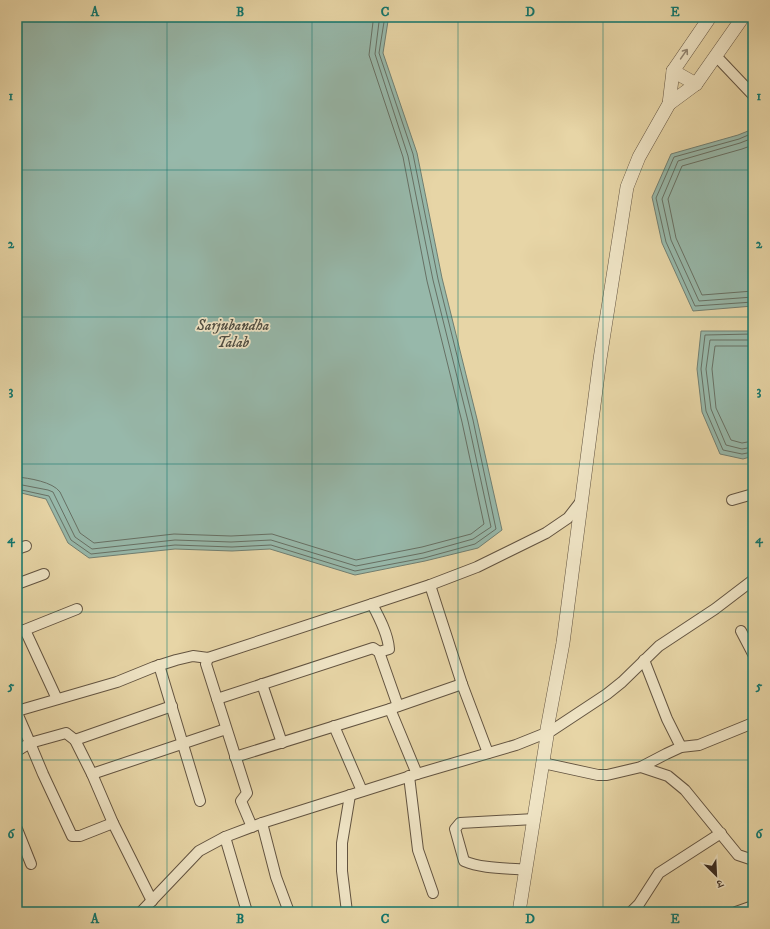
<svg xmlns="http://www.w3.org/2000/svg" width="770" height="929" viewBox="0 0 770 929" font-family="'IM FELL DW Pica','Noto Serif Devanagari',serif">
	<rect width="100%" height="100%" fill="#e7d5a6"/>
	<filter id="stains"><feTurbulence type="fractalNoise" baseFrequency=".005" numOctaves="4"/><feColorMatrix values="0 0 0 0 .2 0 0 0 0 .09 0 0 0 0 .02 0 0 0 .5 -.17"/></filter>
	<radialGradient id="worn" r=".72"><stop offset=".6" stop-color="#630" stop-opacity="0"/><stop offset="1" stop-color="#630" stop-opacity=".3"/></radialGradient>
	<!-- water -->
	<g fill="#97b8aa" stroke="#717f72">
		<polygon points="17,17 387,17 388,21 383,53 417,153 442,278 477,419 502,530 478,548 425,561 355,575 270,549 232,551 175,549 89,558 68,543 46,499 17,492"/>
		<polygon points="753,129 753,306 693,311 662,243 652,197 671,154 738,135"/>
		<polygon points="701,331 753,331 753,456 743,459 720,454 702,412 697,369"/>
	</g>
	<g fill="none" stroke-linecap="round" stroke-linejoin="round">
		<!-- shore -->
		<g stroke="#677064" stroke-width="1">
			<polyline points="753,133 739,139 674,157 656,198 666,242 695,306 753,302"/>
			<polyline points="753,138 740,143 678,161 662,199 671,240 699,301 753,297"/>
			<polyline points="753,145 742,149 682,166 668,199 676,238 702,295 753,291"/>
			<polyline points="753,334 705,335 701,369 706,411 723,450 742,454 753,452"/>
			<polyline points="753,340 710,340 706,369 711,409 726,445 742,449 753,447"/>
			<polyline points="753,346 715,346 712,369 716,408 731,440 742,443 753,441"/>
			<path d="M17,477C29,478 53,482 60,492L80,533L94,543L174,534L231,536L272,534L356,560L422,547L471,534L484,524L462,422L427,281L403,157L369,55L373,22L372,17"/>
			<polyline points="17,484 48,490 53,492 75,537 92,549 175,540 231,542 271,540 356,566 423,553 473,539 491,527 468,421 433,280 408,156 375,54 379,22 378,17"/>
			<polyline points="17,489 49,496 71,540 91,554 175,545 232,547 271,545 355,571 424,558 475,544 496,529 473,420 438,279 413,154 379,53 384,22 383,17"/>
		</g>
		<!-- minor casing -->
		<g stroke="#635441" stroke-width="12">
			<g id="minor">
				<polyline points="716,56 753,95"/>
				<polyline points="732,500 753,494"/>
				<polyline points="17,549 26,546"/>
				<polyline points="17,584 44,574"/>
				<polyline points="430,585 462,684 488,753"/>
				<path d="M372,604C379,617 388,634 389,649L379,652"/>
				<polyline points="25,630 57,699"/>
				<polyline points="741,631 753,654"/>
				<polyline points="17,633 77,609"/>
				<polyline points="208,658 206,664 247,793 241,801 252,827"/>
				<polyline points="644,660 667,719 681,747"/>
				<polyline points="159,665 200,801"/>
				<polyline points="262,684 282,743"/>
				<polyline points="217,699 373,648 379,652 398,706"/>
				<polyline points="390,709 417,774"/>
				<polyline points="17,711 117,682 154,667 176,660 193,656 208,658 430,585 477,567 546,533 568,518 582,500"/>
				<polyline points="17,713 30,743 66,733 75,740 92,774 113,823 152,901"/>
				<polyline points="334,726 362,791"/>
				<polyline points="75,740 172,706"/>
				<polyline points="17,751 30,743 43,774 72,836 80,836 113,823"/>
				<polyline points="235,757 390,709 462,684"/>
				<polyline points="543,763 598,775 607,775 641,767 666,754 681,747 699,745 753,723"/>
				<polyline points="641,767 668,776 685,790 738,855 753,860"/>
				<polyline points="92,774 226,729"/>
				<polyline points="409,776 418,850 433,893"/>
				<polyline points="262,823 276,877 289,912"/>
				<polyline points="17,829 31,864"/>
				<polyline points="225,837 247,912"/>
				<path d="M526,870C506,868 483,869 464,861L455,829L460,823L534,819"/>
				<polyline points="141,912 199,851 225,837 262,823 417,774 516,745 551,731 607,694 622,682 659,646 715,609 753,580"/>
				<polyline points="347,912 342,871 342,843 350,795"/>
				<polyline points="631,912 639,904 659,873 721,833"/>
				<polyline points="736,912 753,906"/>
			</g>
		</g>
		<!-- tertiary casing -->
		<g stroke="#635441" stroke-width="14">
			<g id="tertiary">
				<polyline points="673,71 696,84"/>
				<polyline points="669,104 696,84 743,17"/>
				<polyline points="519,912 547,736 547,729 563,643 600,359 627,187 639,157 669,104 673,71 710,17"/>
			</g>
		</g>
		<!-- minor -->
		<use href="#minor" stroke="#efe4c5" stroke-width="10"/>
		<!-- tertiary -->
		<use href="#tertiary" stroke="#efe4c5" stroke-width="13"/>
	</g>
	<!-- one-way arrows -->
	<defs><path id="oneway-shaft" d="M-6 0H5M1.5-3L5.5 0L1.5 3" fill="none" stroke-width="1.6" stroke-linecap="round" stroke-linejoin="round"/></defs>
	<use stroke="#938672" href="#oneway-shaft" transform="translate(684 54) rotate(-55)"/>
	<!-- grid -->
	<path fill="none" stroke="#0f766e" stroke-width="1" stroke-opacity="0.55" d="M167,17V912M312,17V912M458,17V912M603,17V912M17,170H753M17,317H753M17,464H753M17,612H753M17,760H753"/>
	<g text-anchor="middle" stroke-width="3.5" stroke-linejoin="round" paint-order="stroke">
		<!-- water labels -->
		<g font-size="15" font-style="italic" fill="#4f4d42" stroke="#efe4c5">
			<text x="233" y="330">Sarjubandha<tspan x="233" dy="17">Talab</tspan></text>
		</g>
	</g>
	<!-- margin -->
	<rect width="770" height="929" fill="none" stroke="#e7d5a6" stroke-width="44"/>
	<!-- north arrow -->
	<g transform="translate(716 875) rotate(156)" stroke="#efe4c5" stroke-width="3" paint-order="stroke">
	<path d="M0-3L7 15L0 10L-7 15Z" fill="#37291f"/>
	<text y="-6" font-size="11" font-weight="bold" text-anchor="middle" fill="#37291f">उ</text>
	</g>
	<rect x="22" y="22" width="726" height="885" fill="none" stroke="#0f766e" stroke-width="1.5"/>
	<g font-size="13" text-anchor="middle" font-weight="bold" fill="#0f766e">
		<text x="95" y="16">A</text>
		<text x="240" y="16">B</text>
		<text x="385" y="16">C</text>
		<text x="530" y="16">D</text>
		<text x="675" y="16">E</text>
		<text x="11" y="100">1</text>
		<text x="759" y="100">1</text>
		<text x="11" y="248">2</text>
		<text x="759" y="248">2</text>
		<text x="11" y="395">3</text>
		<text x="759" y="395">3</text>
		<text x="11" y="543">4</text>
		<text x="759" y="543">4</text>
		<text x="11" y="690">5</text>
		<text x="759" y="690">5</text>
		<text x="11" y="838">6</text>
		<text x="759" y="838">6</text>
		<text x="95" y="923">A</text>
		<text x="240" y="923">B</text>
		<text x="385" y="923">C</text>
		<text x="530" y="923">D</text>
		<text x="675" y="923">E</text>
	</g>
	<rect width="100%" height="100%" filter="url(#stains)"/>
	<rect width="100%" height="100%" fill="url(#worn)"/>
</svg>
